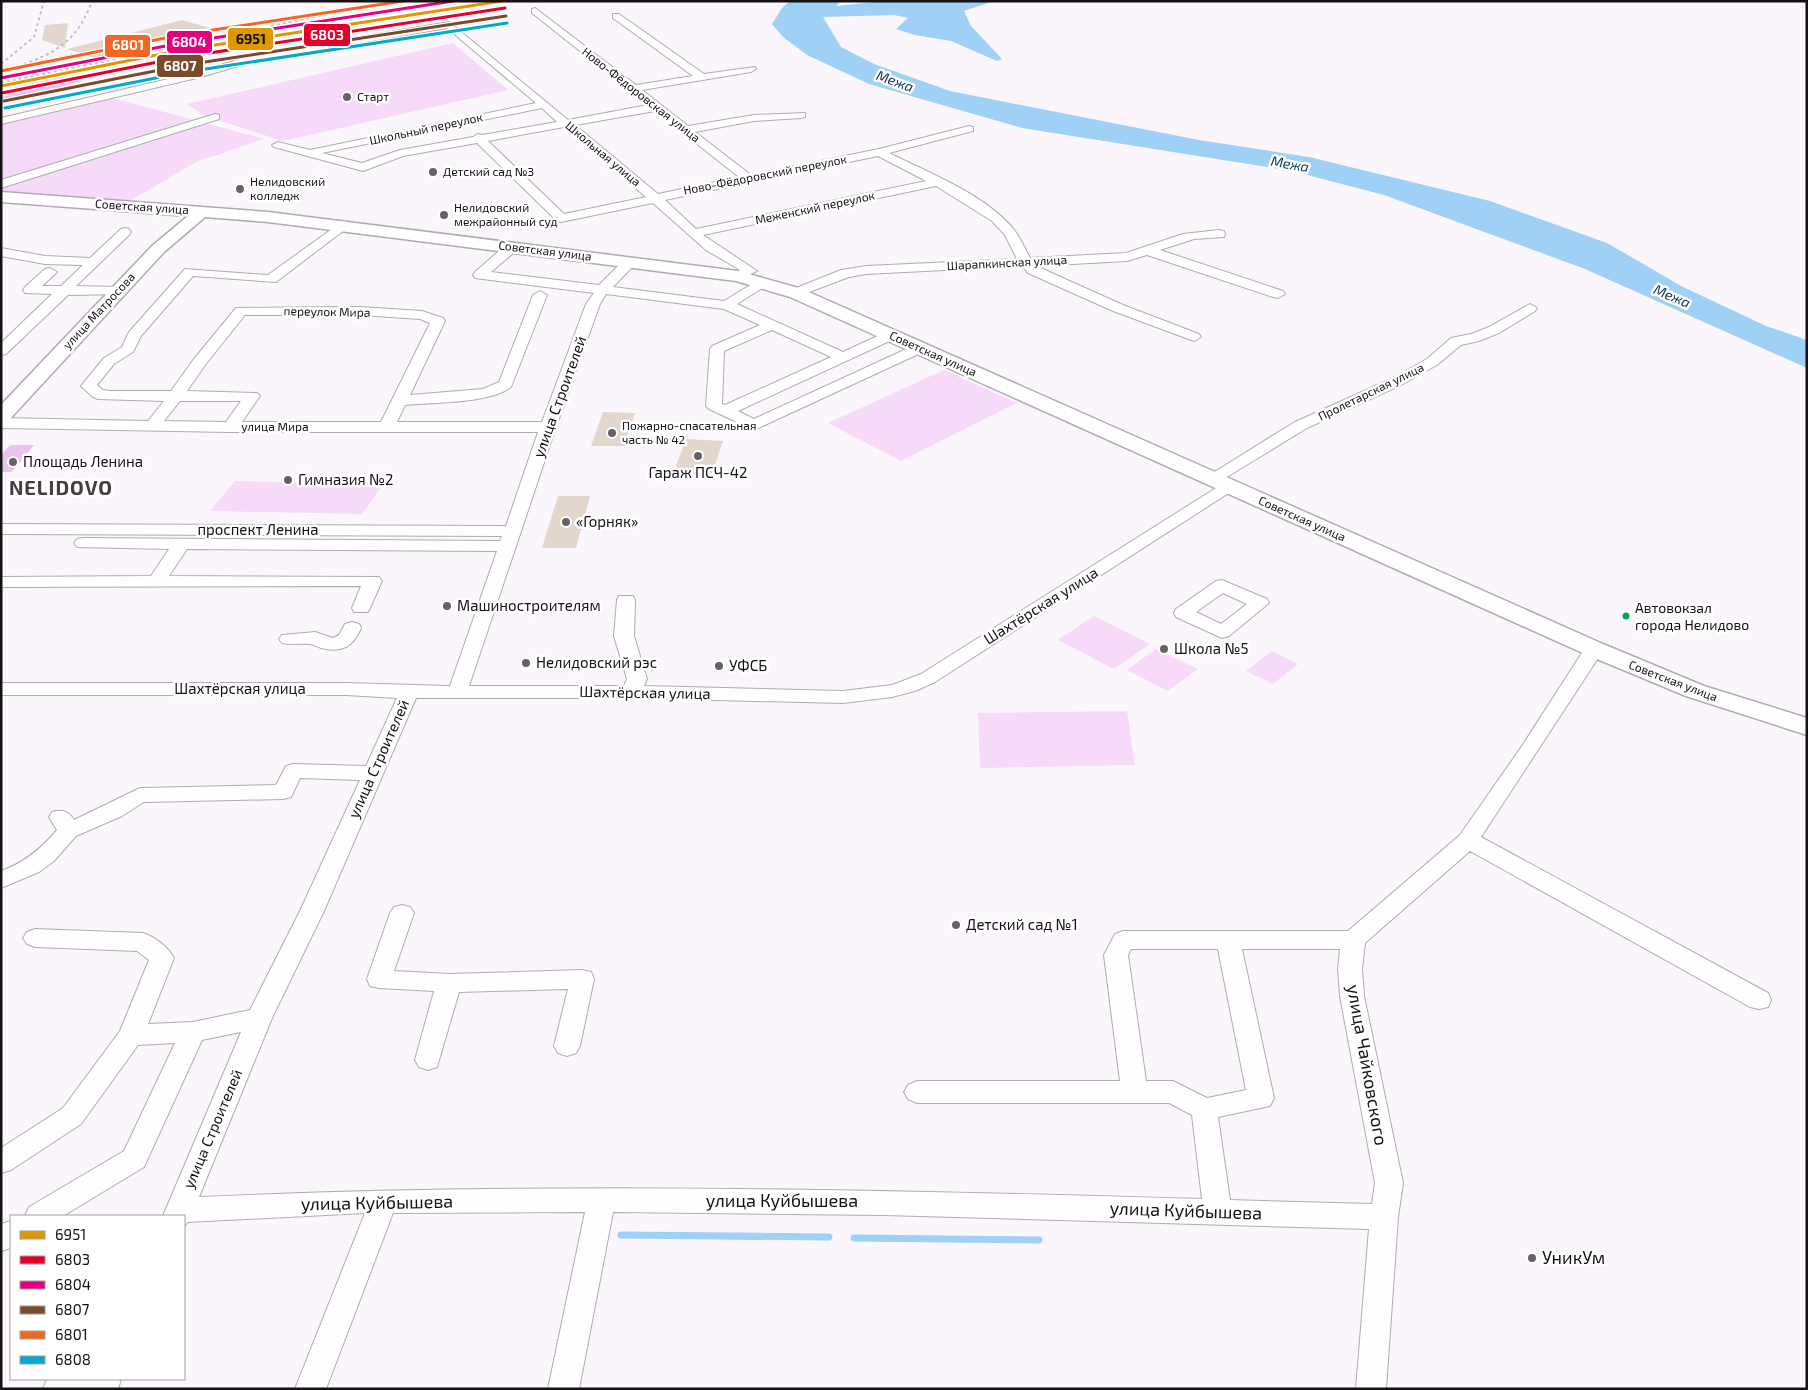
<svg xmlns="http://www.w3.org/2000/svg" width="1808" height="1390" viewBox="0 0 1808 1390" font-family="'Exo 2',sans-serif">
	<rect width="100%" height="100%" fill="#fbf6fb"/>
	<!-- green -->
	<g fill="#f7d9f9">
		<polygon points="453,43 508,90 283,141 205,116 187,104"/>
		<polygon points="63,76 77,80 1,97 1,91"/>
		<polygon points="109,97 264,139 196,162 128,202 1,192 1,124"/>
		<polygon points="944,370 1017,403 901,461 828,423"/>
		<polygon points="235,481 383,484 362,514 210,511"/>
		<polygon points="1094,616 1150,644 1114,669 1058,640"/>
		<polygon points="1156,649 1198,669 1168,691 1127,670"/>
		<polygon points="1272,651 1298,664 1273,684 1246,671"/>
		<polygon points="1127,711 1135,765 980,768 978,713"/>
	</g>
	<!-- forest -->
	<g fill="#ebc3ef">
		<polygon points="77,80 81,82 1,101 1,97"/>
		<polygon points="10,445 34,445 12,472 1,472 1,455"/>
	</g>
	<!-- water -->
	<polygon fill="#9fd0f5" points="790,1 839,1 837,6 882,1 994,1 964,11 971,26 1002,59 997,61 951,41 915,35 896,29 908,18 894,15 823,17 841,47 874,64 950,91 1199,140 1309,157 1490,201 1607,243 1683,287 1766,326 1807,340 1807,368 1585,269 1384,195 1292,171 1022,128 869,84 807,55 783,37 772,24 782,8"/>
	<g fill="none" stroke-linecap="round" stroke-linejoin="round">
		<!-- stream -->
		<g stroke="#9fd0f5" stroke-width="7">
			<polyline points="621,1235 829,1237"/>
			<polyline points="854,1238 1039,1240"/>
		</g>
	</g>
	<!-- building -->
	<g fill="#e3d6cc">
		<polygon points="182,20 210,28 94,58 67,49"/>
		<polygon points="68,23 65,48 42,40 45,25"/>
		<polygon points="603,412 635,413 624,446 591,446"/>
		<polygon points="686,439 723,441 712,473 674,472"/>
		<polygon points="558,496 590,496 576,548 542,548"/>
	</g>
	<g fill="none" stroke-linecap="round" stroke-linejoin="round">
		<!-- minor casing -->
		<g stroke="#afacaf" stroke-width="2">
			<g id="minor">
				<path d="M535,8L636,85L693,76L613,18V14H619L704,74L755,67L756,69L751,72L642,90L688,126L754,115L805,113V117L801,118L754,121L695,132L751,175L879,149L969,126L973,127V131L889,153C929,173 987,195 1015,231C1021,239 1025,249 1030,258L1126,253L1183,234L1219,230L1224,231L1225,234L1224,237L1194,239L1160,250L1283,291L1285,294L1278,298L1273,297L1147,255L1127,261L1036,266L1123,305L1199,334L1201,337L1194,341L1113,311L1028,273L1022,266L866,274L849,277L796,297L791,296L789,293L791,290L841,270L866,266L1017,259L1005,235L992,221L936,186L703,235L757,271L738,280L731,276L740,270L706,250L653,203L561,222L557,221L477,143L403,156L363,171L274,147L272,145L278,142L310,150L536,103L447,28L255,61L201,77L1,124V118L194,73L254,55L449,22L568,120L648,105L532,13V9ZM542,108L557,122L482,135L478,134L473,137L400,150L362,163L322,153ZM655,111L739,177L658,194L575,125ZM564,127L646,197L564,214L488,141ZM878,156L926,181L696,229L665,200Z"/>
				<polygon points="215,114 219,115 219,119 1,188 1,180"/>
				<path d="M343,221L347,222L349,225L347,228L276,282L193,276L141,336L133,352L114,364L97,385L103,390L110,391H171L194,359L236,308L360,307L422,311L443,318L445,321L410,395L483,389L499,382L533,295L540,291L547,295L511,387C490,404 433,402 405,405L397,422H542L586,304L594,293L475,278L473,275L475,272L507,244L512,243L518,247L517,250L491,272L599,285L625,259L630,258L637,262L613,287L724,301L762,278L769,282L767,285L737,304L843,352L886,332H896L898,335L896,338L738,411L754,419L915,345L920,344L927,348L925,351L754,430L709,409L706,406L710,349L712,346L760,325L724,309L606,294L600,304L556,427L469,686H624L627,679L614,636L617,600L619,596H633L635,600L634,636L647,679L644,686L843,691L892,685L921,674L1224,483H1236L1238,487L935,682L915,691L892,697L843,703L631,698H416L324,911L272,1018L199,1197C533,1182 868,1189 1202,1199L1192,1115L1169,1103H917L908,1099L904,1092L908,1085L917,1081H1120L1104,955L1115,934L1123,931H1348L1460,835L1522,746L1587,645H1601L1604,649L1481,837L1768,993L1771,1000L1768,1007L1759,1009L1750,1007L1470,851L1365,943L1362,969L1364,996L1403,1183L1398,1217L1386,1389H1356L1369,1229L884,1215L613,1212L579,1389H548L585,1212L393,1213L326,1389H295L365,1213L188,1222L184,1226V1216H163L241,1032L202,1040L144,1167L63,1216H25L29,1207L124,1151L175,1043L138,1045L81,1124L11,1170L1,1173V1148L63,1108L120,1031L149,960L137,951L35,947L27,944L23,938L27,932L35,929L143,933C155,937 168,947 174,958L148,1024L193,1022L250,1010L300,911L360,780L300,778L291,797L283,799L144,802L122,816L76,836L54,861L39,872L1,888V871C24,863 41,849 57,830L49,817L52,812C62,809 69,811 74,820L140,788L276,785L286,766L293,764L366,766L397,698L346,695H1V683H346L450,686L497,551L187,549L169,576L379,577L382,581L370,608L368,612H354L352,608L361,586L1,587V577L151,576L169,549L77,547L74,543L77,539L83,538L500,541L502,536L1,534V524L506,526L538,432H231L1,428V418L148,421L164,401L98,399L93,397L81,386L104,358L122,347L129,332L185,269L268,275ZM245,315H360L420,319L430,323L381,422H242L260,396L257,393L187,391L205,365ZM772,330L831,357L725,405L722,404L724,351ZM180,401H241L226,422L164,421ZM1131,949H1218L1246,1090L1207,1098L1173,1081H1146L1128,955ZM1242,949H1340L1338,969L1340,996L1375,1183L1372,1204L1230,1200L1218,1117L1270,1106L1274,1098Z"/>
				<polygon points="125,228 129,229 131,232 129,235 76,286 117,287 122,288 124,291 122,294 68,295 6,354 1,355 1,343 52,294 25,293 23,290 25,287 45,269 50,268 57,272 42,286 61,286 83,265 45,264 1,256 1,248 45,256 90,258 121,229"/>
				<polygon points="1530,304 1537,308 1535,311 1499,333 1479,341 1461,345 1437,365 1403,384 1307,428 1217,483 1205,483 1203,479 1295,422 1393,378 1427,359 1451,338 1471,334 1489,327"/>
				<path d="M1222,580L1267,599L1269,603L1229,636L1222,638L1176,617L1174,613L1176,609L1216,581ZM1223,593L1247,604L1221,624L1196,612Z"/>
				<path d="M352,622L359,624L361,628C353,647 342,653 321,648C317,647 313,644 310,644C300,643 292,645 282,643L279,639L282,635L315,632L333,638L339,635L345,624Z"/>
				<polygon points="402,905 410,907 414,913 394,971 449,974 582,970 591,972 594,979 580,1046 576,1053 567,1056 558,1053 554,1046 568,989 459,992 437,1067 428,1070 419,1067 415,1060 434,991 379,988 370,986 367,979 390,913 394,907"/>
				<polygon points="11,1221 11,1248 1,1251 1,1224"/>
				<polygon points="47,1379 121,1379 118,1389 43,1389"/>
			</g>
		</g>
		<!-- major casing -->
		<g stroke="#afacaf" stroke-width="3">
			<polygon id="major" points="1,192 268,212 738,271 802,289 1603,644 1704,686 1807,718 1807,735 1686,696 1585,654 790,297 736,281 268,222 205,217 164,252 8,421 1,423 1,405 152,246 188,216 1,202"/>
		</g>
		<!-- minor -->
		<use href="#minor" fill="#fefefe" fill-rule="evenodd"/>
		<!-- major -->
		<use href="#major" fill="#fefefe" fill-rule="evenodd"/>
		<!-- rail -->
		<g stroke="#c2c1c2" stroke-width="2" stroke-dasharray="3 3" stroke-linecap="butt">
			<polyline points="42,63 72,54"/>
			<polyline points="1,64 34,37 44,1"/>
			<path d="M1,72C45,57 75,49 92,1"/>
			<polyline points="1,83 390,1"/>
		</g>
		<!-- rail-1 casing -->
		<g stroke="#fff" stroke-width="5">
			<polyline id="rail-1" points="1,86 182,50 502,1"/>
		</g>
		<!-- rail-2 casing -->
		<g stroke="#fff" stroke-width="5">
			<polyline id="rail-2" points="2,93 183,57 505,8"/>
		</g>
		<!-- rail-3 casing -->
		<g stroke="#fff" stroke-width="5">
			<polyline id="rail-3" points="1,78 181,43 453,1"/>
		</g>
		<!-- rail-4 casing -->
		<g stroke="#fff" stroke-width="5">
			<polyline id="rail-4" points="4,101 185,65 506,16"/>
		</g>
		<!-- rail-5 casing -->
		<g stroke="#fff" stroke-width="5">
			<polyline id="rail-5" points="1,71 180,35 403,1"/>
		</g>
		<!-- rail-6 casing -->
		<g stroke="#fff" stroke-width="5">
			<polyline id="rail-6" points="5,108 186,72 507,23"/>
		</g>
		<!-- rail-1 -->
		<use href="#rail-1" stroke="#e09702" stroke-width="3"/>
		<!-- rail-2 -->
		<use href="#rail-2" stroke="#e4002b" stroke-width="3"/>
		<!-- rail-3 -->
		<use href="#rail-3" stroke="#e5007d" stroke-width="3"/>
		<!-- rail-4 -->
		<use href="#rail-4" stroke="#7a4b2a" stroke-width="3"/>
		<!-- rail-5 -->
		<use href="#rail-5" stroke="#f26522" stroke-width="3"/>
		<!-- rail-6 -->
		<use href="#rail-6" stroke="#00a9ce" stroke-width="3"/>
	</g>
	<!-- markers -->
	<g fill="#656165" stroke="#fff" stroke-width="2">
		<circle cx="347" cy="97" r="5"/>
		<circle cx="433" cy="172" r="5"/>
		<circle cx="240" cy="189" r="5"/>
		<circle cx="444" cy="215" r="5"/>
		<circle cx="612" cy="433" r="5"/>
		<circle cx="698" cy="456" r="5"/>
		<circle cx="13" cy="462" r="5"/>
		<circle cx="288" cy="480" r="5"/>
		<circle cx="566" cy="522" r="5"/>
		<circle cx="447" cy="606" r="5"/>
		<circle cx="1164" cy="649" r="5"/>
		<circle cx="526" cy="663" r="5"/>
		<circle cx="719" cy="666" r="5"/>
		<circle cx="956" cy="925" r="5"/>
		<circle cx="1532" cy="1258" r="5"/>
	</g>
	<circle fill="#00a651" stroke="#fff" stroke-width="2" cx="1626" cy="616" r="4.5"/>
	<g text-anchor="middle" stroke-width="5" stroke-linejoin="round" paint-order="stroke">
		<!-- far-street labels -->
		<g font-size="12" fill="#141114" stroke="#fff">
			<text transform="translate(641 95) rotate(38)" y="4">Ново-Фёдоровская улица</text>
			<text transform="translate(426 129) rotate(-12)" y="4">Школьный переулок</text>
			<text transform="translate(603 154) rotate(40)" y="4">Школьная улица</text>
			<text transform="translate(765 175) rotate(-11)" y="4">Ново-Фёдоровский переулок</text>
			<text transform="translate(142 207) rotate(4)" y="4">Советская улица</text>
			<text transform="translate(815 208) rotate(-12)" y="4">Меженский переулок</text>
			<text transform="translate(545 251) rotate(7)" y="4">Советская улица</text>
			<text transform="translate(1007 263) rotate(-3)" y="4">Шарапкинская улица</text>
			<text transform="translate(99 311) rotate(-47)" y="4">улица Матросова</text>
			<text transform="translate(327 312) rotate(1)" y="4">переулок Мира</text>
			<text transform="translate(933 354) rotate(24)" y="4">Советская улица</text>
			<text transform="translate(1371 392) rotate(-26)" y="4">Пролетарская улица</text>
			<text x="275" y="431">улица Мира</text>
			<text transform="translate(1302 519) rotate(24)" y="4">Советская улица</text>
			<text transform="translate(1673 681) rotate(21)" y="4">Советская улица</text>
		</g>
		<!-- far-poi labels -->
		<g font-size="12" fill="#141114" stroke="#fff" text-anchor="start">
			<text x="357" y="101">Старт</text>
			<text x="443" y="176">Детский сад №3</text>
			<text x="250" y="186">Нелидовский<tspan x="250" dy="14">колледж</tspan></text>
			<text x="454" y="212">Нелидовский<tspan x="454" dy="14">межрайонный суд</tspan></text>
			<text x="622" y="430">Пожарно-спасательная<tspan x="622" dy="14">часть № 42</tspan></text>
		</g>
		<!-- far-water labels -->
		<g font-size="14" font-style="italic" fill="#09334d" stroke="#fff">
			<text transform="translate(895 81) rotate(20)" y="5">Межа</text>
			<text transform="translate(1290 164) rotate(10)" y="5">Межа</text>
			<text transform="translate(1672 296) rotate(23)" y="5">Межа</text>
		</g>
		<!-- bus labels -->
		<g font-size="14" fill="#141114" stroke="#fff" text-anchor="start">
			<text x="1635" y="613">Автовокзал<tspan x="1635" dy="17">города Нелидово</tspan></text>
		</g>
		<!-- street labels -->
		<g font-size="15" fill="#141114" stroke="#fff">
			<text transform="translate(560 397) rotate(-70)" y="5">улица Строителей</text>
			<text x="258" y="535">проспект Ленина</text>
			<text transform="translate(1041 606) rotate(-32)" y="5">Шахтёрская улица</text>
			<text x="240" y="694">Шахтёрская улица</text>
			<text transform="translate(645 693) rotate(1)" y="5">Шахтёрская улица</text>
			<text transform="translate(379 759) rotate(-66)" y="5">улица Строителей</text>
			<text transform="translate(213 1129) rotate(-67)" y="5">улица Строителей</text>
		</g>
		<!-- poi labels -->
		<g font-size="15" fill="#141114" stroke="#fff" text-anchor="start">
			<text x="23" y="467">Площадь Ленина</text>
			<text x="698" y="478" text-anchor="middle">Гараж ПСЧ-42</text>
			<text x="298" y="485">Гимназия №2</text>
			<text x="576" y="527">«Горняк»</text>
			<text x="457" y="611">Машиностроителям</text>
			<text x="1174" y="654">Школа №5</text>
			<text x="536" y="668">Нелидовский рэс</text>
			<text x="729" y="671">УФСБ</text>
			<text x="966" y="930">Детский сад №1</text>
		</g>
		<!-- near-street labels -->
		<g font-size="18" fill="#141114" stroke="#fff">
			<text transform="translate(1367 1065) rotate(80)" y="6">улица Чайковского</text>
			<text x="782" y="1207">улица Куйбышева</text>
			<text transform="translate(377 1203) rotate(-1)" y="6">улица Куйбышева</text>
			<text transform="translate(1186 1211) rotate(2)" y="6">улица Куйбышева</text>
		</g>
		<!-- near-poi labels -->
		<g font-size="18" fill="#141114" stroke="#fff" text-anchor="start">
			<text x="1542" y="1264">УникУм</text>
		</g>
		<!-- district labels -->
		<g font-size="20" font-weight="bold" letter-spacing="1" fill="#433c43" stroke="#fff">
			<text x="61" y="495">NELIDOVO</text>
		</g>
	</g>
	<g stroke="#fff" stroke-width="2">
		<rect x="303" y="23" width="48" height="24" rx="5" fill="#e4002b"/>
		<rect x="227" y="27" width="47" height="24" rx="5" fill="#e09702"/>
		<rect x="166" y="30" width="47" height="24" rx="5" fill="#e5007d"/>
		<rect x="104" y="34" width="47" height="24" rx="5" fill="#f26522"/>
		<rect x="156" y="54" width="48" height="24" rx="5" fill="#7a4b2a"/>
	</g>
	<g font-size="14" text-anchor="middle" font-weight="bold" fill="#fff">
		<text x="327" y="40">6803</text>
		<text x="189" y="47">6804</text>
		<text x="128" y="50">6801</text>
		<text x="180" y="71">6807</text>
	</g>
	<g font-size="14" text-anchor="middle" font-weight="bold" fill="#111">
		<text x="251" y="44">6951</text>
	</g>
	<!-- border -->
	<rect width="1808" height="1390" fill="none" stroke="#141114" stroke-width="5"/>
	<!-- legend -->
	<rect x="10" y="1215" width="175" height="165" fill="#ffffff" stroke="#a1a0a1"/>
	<rect x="20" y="1231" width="25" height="8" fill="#e09702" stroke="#a1a0a1"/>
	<text x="55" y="1240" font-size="15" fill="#141114">6951</text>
	<rect x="20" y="1256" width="25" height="8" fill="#e4002b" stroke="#a1a0a1"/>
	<text x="55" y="1265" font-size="15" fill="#141114">6803</text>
	<rect x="20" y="1281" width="25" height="8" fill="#e5007d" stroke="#a1a0a1"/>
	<text x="55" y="1290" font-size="15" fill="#141114">6804</text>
	<rect x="20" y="1306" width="25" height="8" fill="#7a4b2a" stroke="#a1a0a1"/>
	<text x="55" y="1315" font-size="15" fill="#141114">6807</text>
	<rect x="20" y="1331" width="25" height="8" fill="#f26522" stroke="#a1a0a1"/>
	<text x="55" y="1340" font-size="15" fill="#141114">6801</text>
	<rect x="20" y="1356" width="25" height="8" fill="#00a9ce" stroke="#a1a0a1"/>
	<text x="55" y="1365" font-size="15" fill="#141114">6808</text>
</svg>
